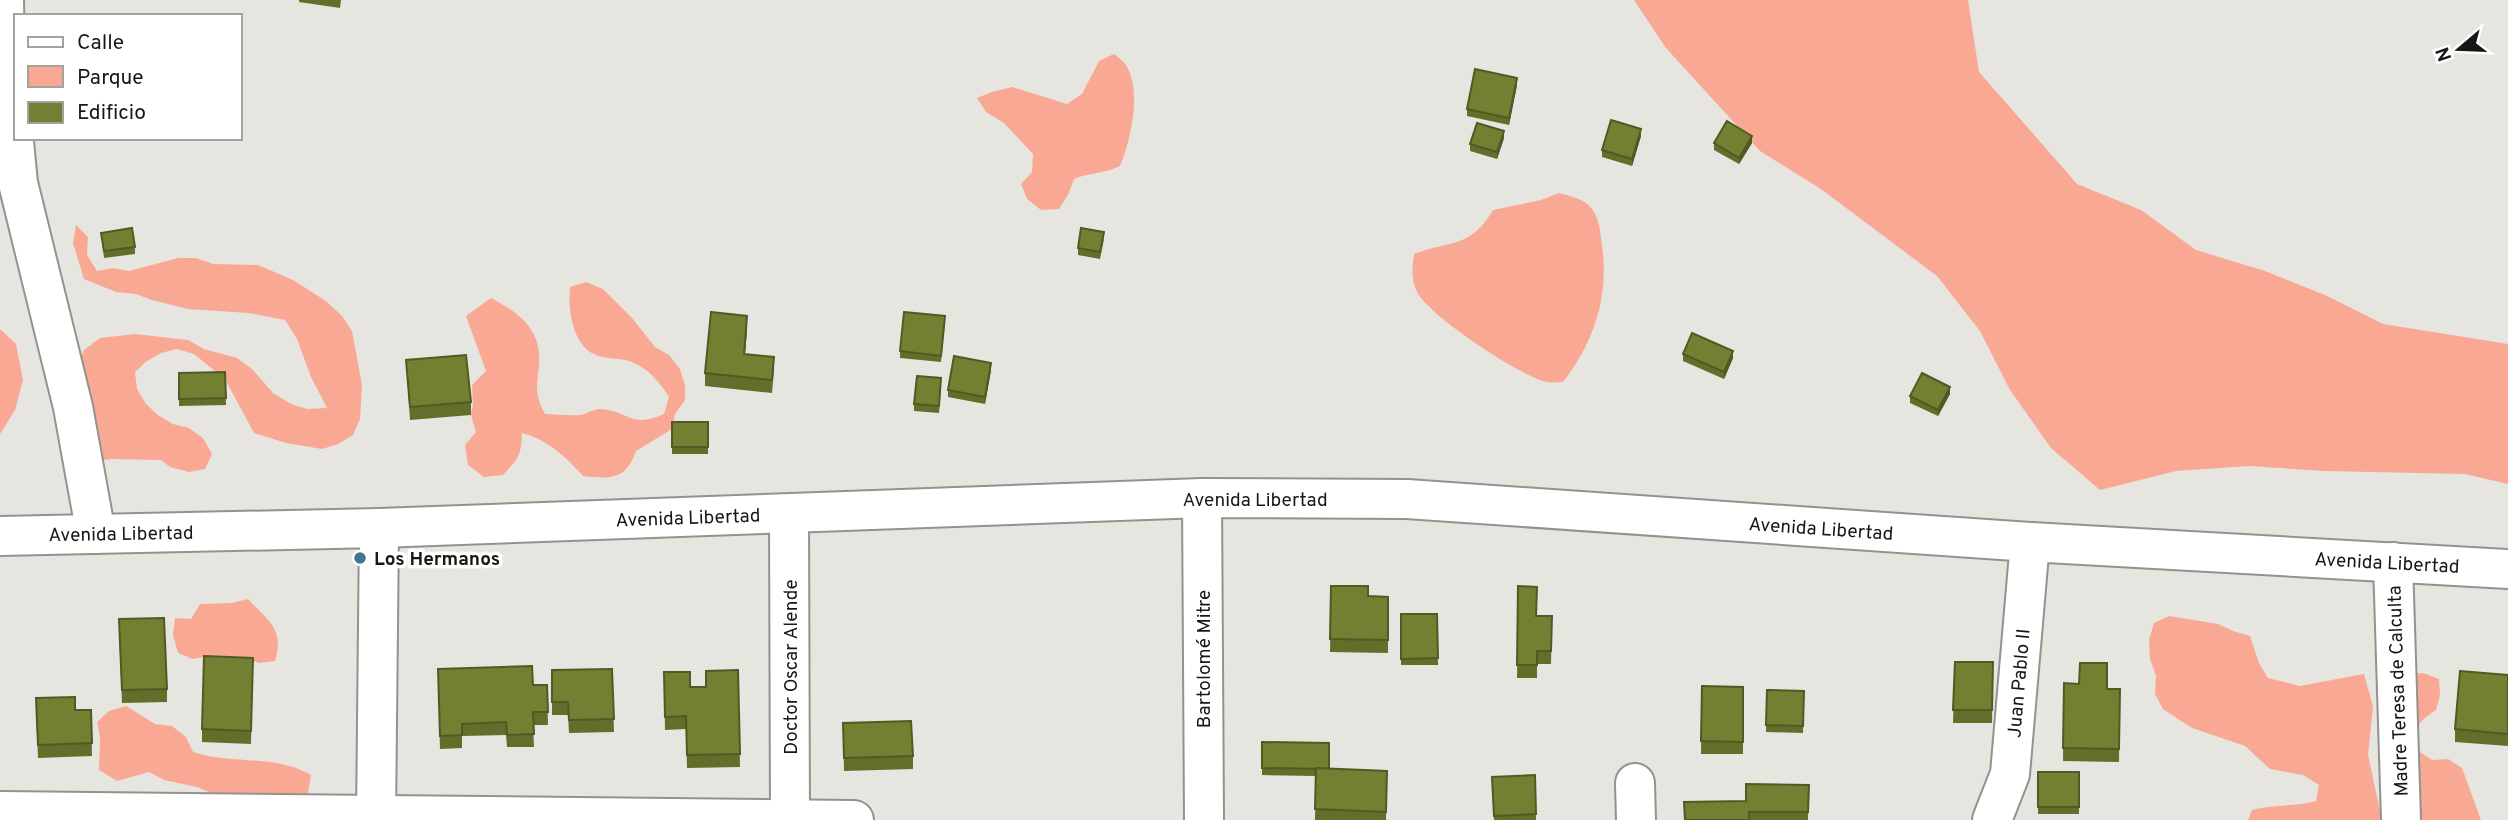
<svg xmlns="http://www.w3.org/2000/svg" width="2508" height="820" viewBox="0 0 2508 820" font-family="Overpass,sans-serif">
	<rect width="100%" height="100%" fill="#e7e5e0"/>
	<!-- green -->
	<g fill="#f9a893">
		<polygon points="1634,0 1968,0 1979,72 2077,184 2141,210 2196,250 2265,271 2325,295 2383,324 2508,344 2508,484 2465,474 2324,471 2249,466 2176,471 2100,490 2051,448 2010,390 1980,331 1937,276 1821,189 1760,151 1666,48"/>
		<path d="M1114,54C1118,57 1123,61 1126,65C1142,91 1131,140 1120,166C1104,174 1090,172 1074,179L1068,195L1059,209L1041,210L1027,199L1021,184L1032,172L1033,154L1004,123L986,112L977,98L992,92L1012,87L1067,104L1082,94L1099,61Z"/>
		<path d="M1559,193C1570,196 1585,199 1592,209C1600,220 1600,233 1602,245C1609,296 1595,341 1563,382C1558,382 1552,383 1547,382C1521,377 1428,315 1417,292C1411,279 1412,268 1414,254C1451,240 1470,249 1493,210L1541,200Z"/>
		<polygon points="76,225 88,237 87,255 97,271 113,268 129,271 178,258 196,258 213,264 258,265 293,280 326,301 342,316 352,331 362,385 360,419 353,435 338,444 322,449 286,443 254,433 225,379 194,354 177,349 161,353 147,361 135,372 137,389 146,404 158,415 173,424 189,428 203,438 212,454 205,469 189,472 170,467 161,460 112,459 96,461 76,368 84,350 100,338 135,334 188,340 204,349 237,358 252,369 273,393 291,404 307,409 327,408 311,377 297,339 285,320 249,313 188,309 152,300 136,294 116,292 84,279 73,243"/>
		<path d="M586,282L603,289L632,318L655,347L669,355L680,369L685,385V400L675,414L672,429L636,451C626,480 611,479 583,476C565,456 548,440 522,433C521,456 519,458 503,475L484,477L468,465L465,445L476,432L471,415L473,404L472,385L486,371L466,316L491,298C520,313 542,330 539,365C537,387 534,393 545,414C556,414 568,416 579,415C586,415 592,409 600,409C630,411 630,429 664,414L669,397C659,381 647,367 629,361C618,358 606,359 596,355C572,346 568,309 570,287Z"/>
		<polygon points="0,329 16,344 23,380 15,410 0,434"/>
		<path d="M248,599C268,621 285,629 275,661L259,663L243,657L209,656L193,659L178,653L173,635L175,618L191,619L200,604L232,603Z"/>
		<path d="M2169,616L2218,624L2233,631L2250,636L2259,663L2268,678L2300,686L2364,674L2373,706L2368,755L2382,820H2248L2252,810C2273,804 2295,807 2316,801L2319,785L2303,775L2270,769L2245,746L2192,728L2163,709L2155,694L2156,676L2150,659L2149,640L2154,623Z"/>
		<path d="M2423,673L2439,679L2440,695L2436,710C2416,723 2413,728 2418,751L2432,760L2448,759L2462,768L2481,820H2410L2406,674Z"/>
		<path d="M126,706L155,724L172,726L186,737L193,752C231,765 276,754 311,775L308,793L293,801L228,800L197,787L164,780L149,772L117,781L99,770L100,737L97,722L109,711Z"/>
	</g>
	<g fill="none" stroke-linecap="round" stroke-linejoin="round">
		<!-- minor casing -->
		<g stroke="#94928d" stroke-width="42">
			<g id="minor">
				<polyline points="4,0 5,50 18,183 73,407 96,534"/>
				<polyline points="1202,498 1204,820"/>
				<polyline points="789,514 790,820"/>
				<polyline points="2393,562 2401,820"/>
				<polyline points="1635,783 1636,820"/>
				<polyline points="0,811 854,820"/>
				<polyline points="376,820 379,528"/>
				<polyline points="1992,820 2010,774 2030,542"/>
			</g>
		</g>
		<!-- secondary casing -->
		<g stroke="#94928d" stroke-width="42">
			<polyline id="secondary" points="0,536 379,528 1202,498 1407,499 2030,542 2508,569"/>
		</g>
		<!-- minor -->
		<use href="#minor" stroke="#fff" stroke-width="38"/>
		<!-- secondary -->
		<use href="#secondary" stroke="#fff" stroke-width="38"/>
	</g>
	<!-- wall -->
	<g fill="#636e2b">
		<polygon points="299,0 341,0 340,8 299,2"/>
		<polygon points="1517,85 1509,125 1467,116 1467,109"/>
		<polygon points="1641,136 1632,166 1602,157 1602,150"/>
		<polygon points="1504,138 1497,159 1470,151 1470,144"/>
		<polygon points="1714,143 1752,143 1739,164 1714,150"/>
		<polygon points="101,233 135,247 135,254 104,258"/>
		<polygon points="1104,239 1100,259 1078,255 1078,248"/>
		<polygon points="945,323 941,362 900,358 900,351"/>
		<polygon points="747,329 745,354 774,370 772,393 705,386 705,373"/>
		<polygon points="1683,354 1733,358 1724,379 1683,361"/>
		<polygon points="406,360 471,402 471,415 410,420"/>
		<polygon points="991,370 985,404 948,397 948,390"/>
		<polygon points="225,372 226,405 179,406 179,373"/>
		<polygon points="941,385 939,413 914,411 914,404"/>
		<polygon points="1950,394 1938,416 1910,403 1910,396"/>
		<rect x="672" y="422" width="36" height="32"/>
		<polygon points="1331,586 1368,596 1388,597 1388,653 1330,652"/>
		<polygon points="1518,586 1537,616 1552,616 1551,664 1537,664 1537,678 1517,678"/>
		<polygon points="1401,614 1437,614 1438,665 1401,665"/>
		<polygon points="119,632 167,689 167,702 122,703"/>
		<polygon points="253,658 251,744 202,742 202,729"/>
		<polygon points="1955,662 1993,662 1992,723 1953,723"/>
		<polygon points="438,669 533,685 547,685 548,725 533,725 534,747 507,747 506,735 462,736 462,748 440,749"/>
		<polygon points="612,669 614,732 569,733 568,715 552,715 552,670"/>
		<polygon points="738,670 740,767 687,768 686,729 665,730 664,672 690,687 706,687"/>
		<polygon points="2508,675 2508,746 2455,742 2455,729"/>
		<polygon points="2064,683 2107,689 2120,689 2119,762 2063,761"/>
		<polygon points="1702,686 1743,687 1743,754 1701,754"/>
		<polygon points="1767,690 1804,691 1803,733 1766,732"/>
		<polygon points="91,710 92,756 38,758 36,711"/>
		<polygon points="843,723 913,756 913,769 844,771"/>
		<polygon points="1262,742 1329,769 1387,771 1386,820 1315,820 1316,776 1262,775"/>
		<rect x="2038" y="772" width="41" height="42"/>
		<polygon points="1535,775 1536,820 1494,820 1492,777"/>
		<polygon points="1809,785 1808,820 1684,820 1746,801"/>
	</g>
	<!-- shaded-wall -->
	<g fill="#505a23">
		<polygon points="1517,78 1517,85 1509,125 1509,118"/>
		<polygon points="1641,129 1641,136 1632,166 1632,159"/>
		<polygon points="1504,131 1504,138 1497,159 1497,152"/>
		<polygon points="1752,136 1752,143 1739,164 1739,158"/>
		<polygon points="747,316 747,329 744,367 744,354"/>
		<polygon points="1733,351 1733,358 1724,379 1724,372"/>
		<polygon points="991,363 991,370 985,404 985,397"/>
		<polygon points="1950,387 1950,394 1938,416 1938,410"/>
	</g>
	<!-- building -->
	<g fill="#738032" stroke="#505a23" stroke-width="2">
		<polygon points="1475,69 1517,78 1509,118 1467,109"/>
		<polygon points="1611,120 1641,129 1632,159 1602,150"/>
		<polygon points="1727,121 1752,136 1739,158 1714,143"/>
		<polygon points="1477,123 1504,131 1497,152 1470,144"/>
		<polygon points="132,228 135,247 104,251 101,233"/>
		<polygon points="1081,228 1104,232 1100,252 1078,248"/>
		<polygon points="711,312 747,316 744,354 774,357 772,380 705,373"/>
		<polygon points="904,312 945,316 941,356 900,351"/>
		<polygon points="1692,333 1733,351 1724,372 1683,354"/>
		<polygon points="466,355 471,402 410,407 406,360"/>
		<polygon points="954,356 991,363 985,397 948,390"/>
		<polygon points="225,372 226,398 179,399 179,373"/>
		<polygon points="1922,373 1950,387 1938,410 1910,396"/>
		<polygon points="917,376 941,378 939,406 914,404"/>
		<rect x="672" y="422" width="36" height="25"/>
		<polygon points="1331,586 1368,586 1368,596 1388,597 1388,640 1330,639"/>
		<polygon points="1518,586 1537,587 1536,616 1552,616 1551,651 1537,651 1537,665 1517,665"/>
		<polygon points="1401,614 1437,614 1438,658 1401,659"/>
		<polygon points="164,618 167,689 122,690 119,619"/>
		<polygon points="204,656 253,658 251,731 202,729"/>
		<polygon points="1955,662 1993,662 1992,710 1953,710"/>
		<polygon points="2080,663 2107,663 2107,689 2120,689 2119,749 2063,748 2064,683 2079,684"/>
		<polygon points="532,666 533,685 547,685 548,712 533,712 534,734 507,735 506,722 462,724 462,735 440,736 438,669"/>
		<polygon points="612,669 614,719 569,720 568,702 552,702 552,670"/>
		<polygon points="738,670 740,754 687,755 686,716 665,717 664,672 690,672 690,687 706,687 706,671"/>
		<polygon points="2460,671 2508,675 2508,734 2455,729"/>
		<polygon points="1702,686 1743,687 1743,742 1701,741"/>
		<polygon points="1767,690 1804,691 1803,726 1766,725"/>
		<polygon points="75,697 75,710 91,710 92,743 38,745 36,698"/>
		<polygon points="911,721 913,756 844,758 843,723"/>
		<polygon points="1262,742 1329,743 1329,769 1262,768"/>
		<polygon points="1316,768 1387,771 1386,812 1315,809"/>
		<rect x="2038" y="772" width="41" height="35"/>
		<polygon points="1535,775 1536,814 1494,816 1492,777"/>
		<polygon points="1746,784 1809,785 1808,812 1749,812 1749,820 1685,820 1684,802 1746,801"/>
	</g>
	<!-- markers -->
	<circle fill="#3e7891" stroke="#fff" stroke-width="2.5" cx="360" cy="558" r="7"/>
	<g text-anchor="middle" stroke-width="7" stroke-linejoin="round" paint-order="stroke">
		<!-- street labels -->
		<g font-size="19" fill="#181715" stroke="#fff">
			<text x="1255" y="506">Avenida Libertad</text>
			<text transform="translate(688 517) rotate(-2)" y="7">Avenida Libertad</text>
			<text transform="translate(1821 528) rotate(4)" y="7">Avenida Libertad</text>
			<text transform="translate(121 533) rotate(-1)" y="7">Avenida Libertad</text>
			<text transform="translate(2387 562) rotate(3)" y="7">Avenida Libertad</text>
			<text transform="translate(1203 659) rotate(-90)" y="7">Bartolomé Mitre</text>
			<text transform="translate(790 667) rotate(-90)" y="7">Doctor Oscar Alende</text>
			<text transform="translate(2018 683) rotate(-85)" y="7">Juan Pablo II</text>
			<text transform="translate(2397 691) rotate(-92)" y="7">Madre Teresa de Calculta</text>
		</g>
		<!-- poi labels -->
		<g font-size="19" font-weight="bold" fill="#181715" stroke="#fff" text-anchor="start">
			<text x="374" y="565">Los Hermanos</text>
		</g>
	</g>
	<!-- legend -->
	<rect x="14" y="14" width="228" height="126" fill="#ffffff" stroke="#a3a2a1" stroke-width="2"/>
	<rect x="28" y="37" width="35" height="10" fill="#ffffff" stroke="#a3a2a1" stroke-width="2"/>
	<text x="77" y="49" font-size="21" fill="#181715">Calle</text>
	<rect x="28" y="66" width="35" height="21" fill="#f9a893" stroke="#a3a2a1" stroke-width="2"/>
	<text x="77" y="84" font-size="21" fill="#181715">Parque</text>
	<rect x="28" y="102" width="35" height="21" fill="#738032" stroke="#a3a2a1" stroke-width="2"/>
	<text x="77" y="119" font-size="21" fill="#181715">Edificio</text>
	<!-- north arrow -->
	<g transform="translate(2459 49) rotate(251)" stroke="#ffffff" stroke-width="5" paint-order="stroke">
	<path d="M0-5L12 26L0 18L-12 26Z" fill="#181715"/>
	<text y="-10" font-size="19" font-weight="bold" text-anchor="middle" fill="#181715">N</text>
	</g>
</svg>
